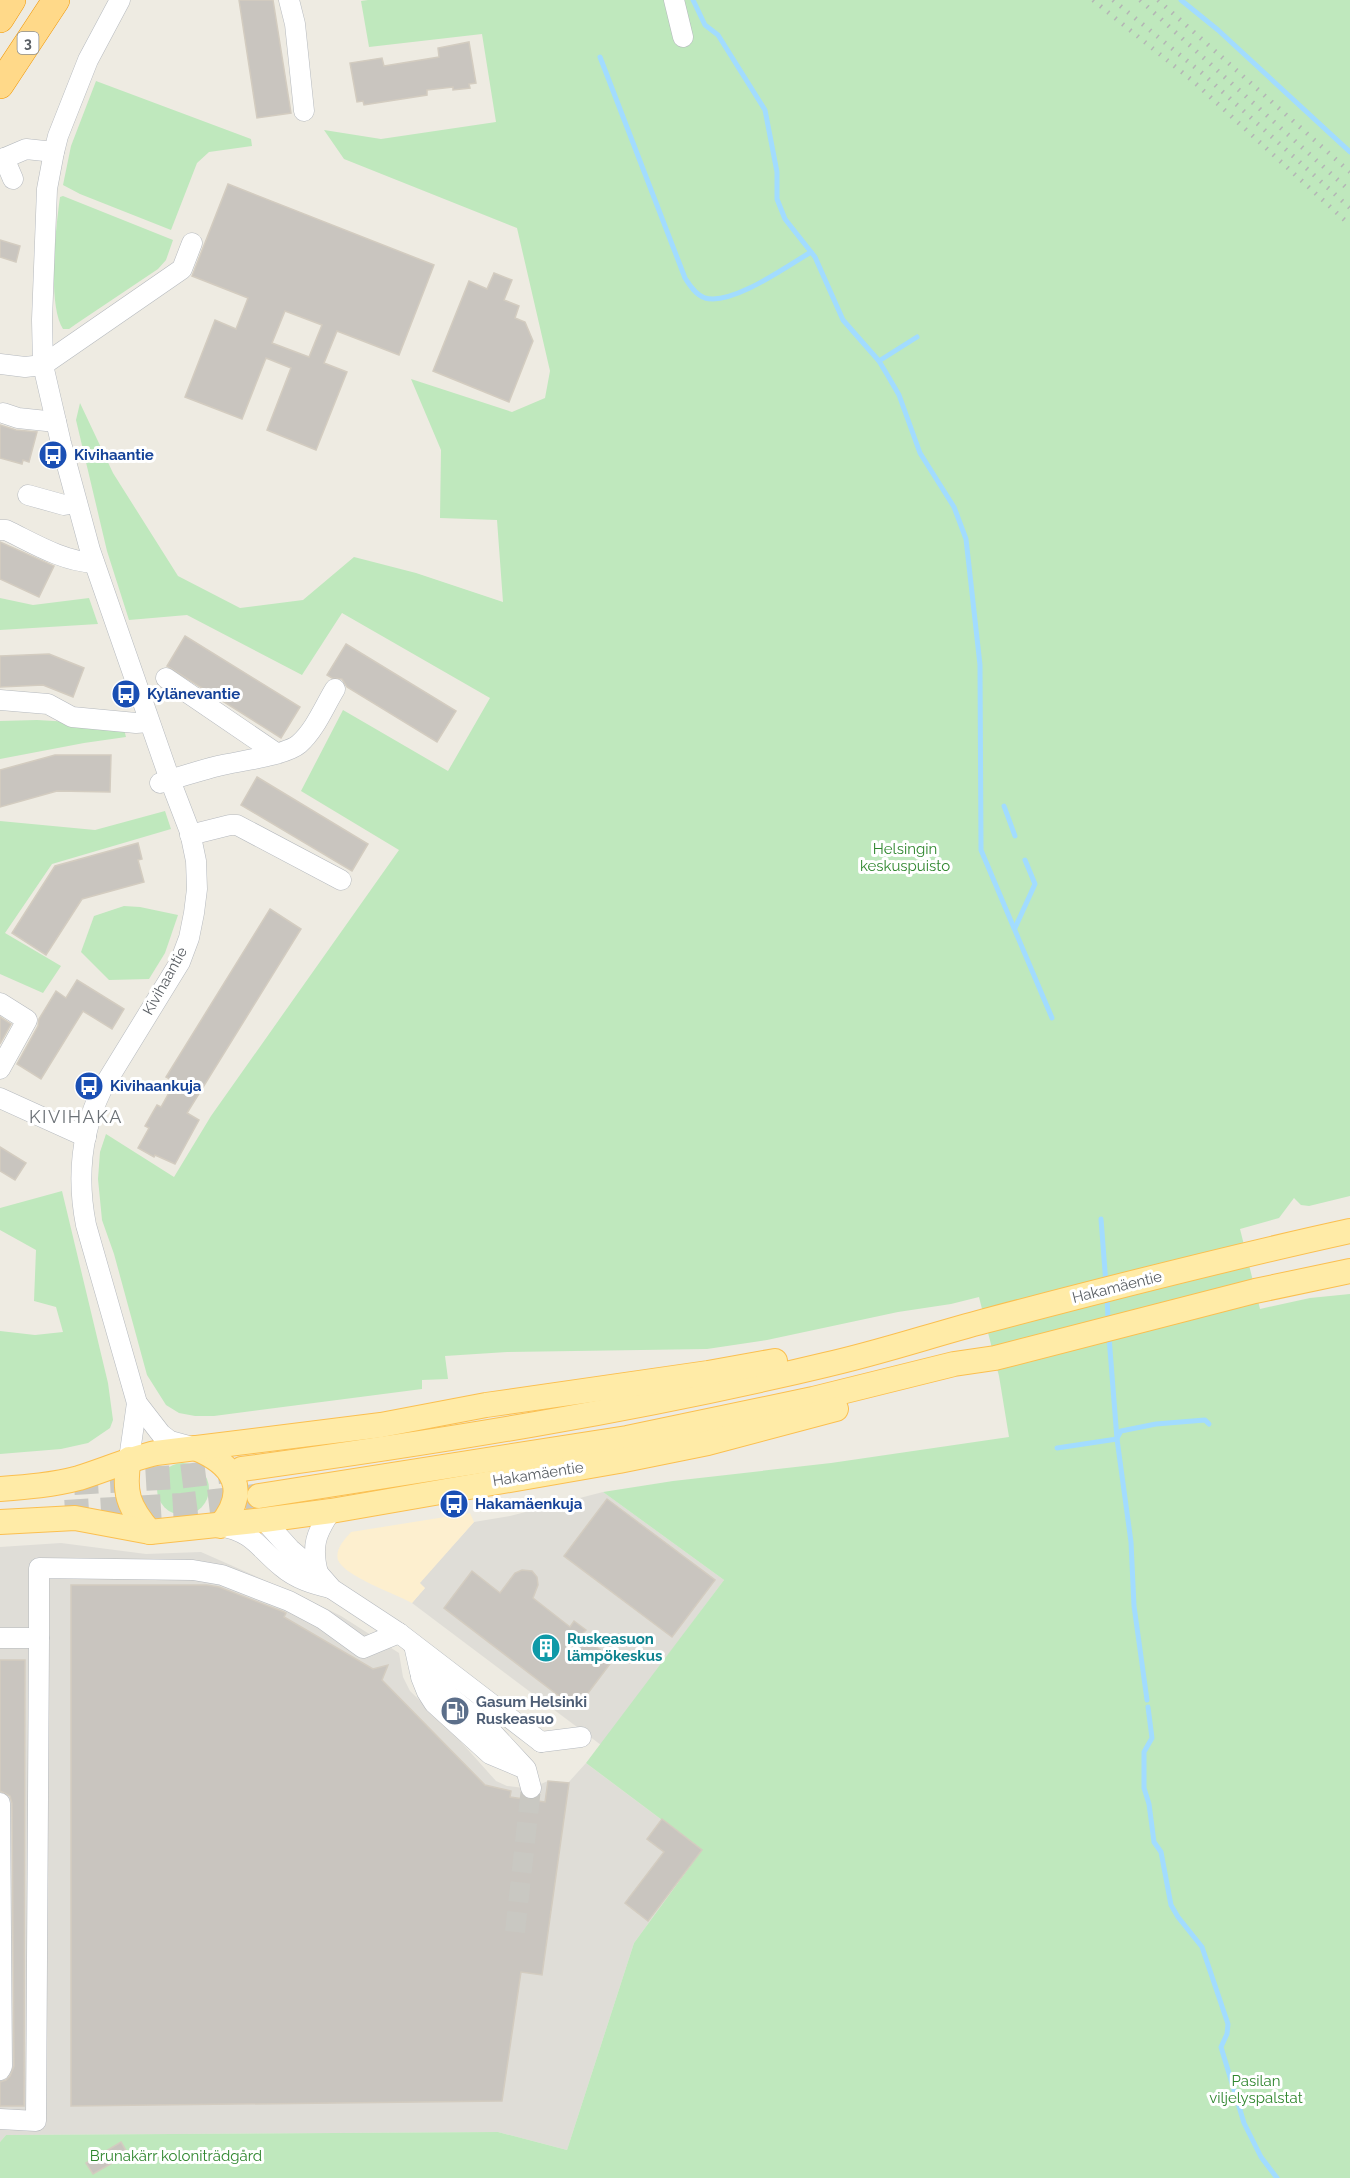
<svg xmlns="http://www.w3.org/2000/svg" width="1350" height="2178" viewBox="0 0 1350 2178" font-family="Raleway,sans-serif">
	<rect width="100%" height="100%" fill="#eeebe2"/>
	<!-- industrial -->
	<g fill="#dfddd7">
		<polygon points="603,1492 724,1580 601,1745 412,1603 425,1588 419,1583 474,1522 510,1516"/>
		<polygon points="61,1543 146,1554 201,1552 303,1597 341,1616 399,1653 403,1677 410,1691 453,1733 496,1781 507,1786 524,1788 531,1788 548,1781 568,1783 586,1763 702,1850 634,1943 567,2150 498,2132 6,2135 0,2142 0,1547"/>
	</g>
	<!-- green -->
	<g fill="#bfe8bd">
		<polygon points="368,0 1350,0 1350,1196 1309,1206 1301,1205 1294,1198 1279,1218 1240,1229 1260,1309 1310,1298 1350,1294 1350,2178 0,2178 0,2142 6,2135 498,2132 567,2150 634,1943 702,1850 586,1763 724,1580 603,1492 673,1481 831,1463 1009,1437 999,1376 979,1297 951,1304 898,1312 767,1340 707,1349 507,1352 445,1356 448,1379 422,1380 422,1389 214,1416 195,1416 179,1413 166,1405 147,1375 114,1254 102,1220 98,1179 100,1152 106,1134 174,1177 211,1116 399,850 301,791 343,710 448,771 490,698 342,613 302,675 187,615 129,620 107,551 76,420 80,403 113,473 178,576 240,608 303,600 354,557 416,573 503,602 497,520 440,518 441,450 411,379 512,412 545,398 550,371 517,228 344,159 324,130 381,139 496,122 482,34 369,47 361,1"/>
		<polygon points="96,81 251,139 252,146 209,152 197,163 171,230 80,194 63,185 71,146"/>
		<path d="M63,196L173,240L166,260L158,269L76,324L69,329H63C47,304 56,227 60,197Z"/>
		<polygon points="0,598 33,605 89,598 98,624 0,630"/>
		<polygon points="37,720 123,725 126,737 84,743 0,759 0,721"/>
		<polygon points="165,811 171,829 52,864 5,933 61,966 43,993 0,974 0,821 95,830"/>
		<polygon points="124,906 140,907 178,915 165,953 149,979 109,980 81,952 94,916"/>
		<polygon points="62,1191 108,1383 113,1420 110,1428 88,1443 61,1449 0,1454 0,1331 35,1335 63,1332 56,1307 34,1301 36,1250 0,1230 0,1208"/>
		<circle cx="183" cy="1489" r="26"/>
	</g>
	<!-- sand -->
	<path fill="#fdefcf" d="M470,1513L474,1522L420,1583L425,1588L412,1603C396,1594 344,1576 338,1560C335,1549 344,1540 351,1532Z"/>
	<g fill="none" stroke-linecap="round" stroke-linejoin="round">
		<!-- stream -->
		<g stroke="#a2dcff" stroke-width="5">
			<polyline points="693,0 705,25 718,35 765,110 777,172 777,199 785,219 815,257 843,320 879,361 888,376 899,395 920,453 954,507 966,539 980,665 981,850 1052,1018"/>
			<polyline points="1181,0 1218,30 1350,152"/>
			<path d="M600,57L685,278C690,286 696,295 705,298C732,306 787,266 811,252"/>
			<polyline points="879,361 917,337"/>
			<polyline points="1004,806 1015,836"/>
			<polyline points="1015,928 1035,884 1025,860"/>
			<polyline points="1101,1219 1106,1284"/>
			<polyline points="1107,1296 1108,1319"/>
			<polyline points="1109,1337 1117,1439"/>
			<polyline points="1117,1438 1121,1431 1156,1424 1205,1420 1209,1424"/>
			<polyline points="1057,1448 1117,1439 1131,1542 1134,1606 1147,1700"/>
			<polyline points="1148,1707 1152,1738 1144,1752 1144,1788 1149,1804 1154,1842 1161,1852 1171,1905 1178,1917 1202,1947 1228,2024 1227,2034 1221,2047 1244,2123 1261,2157 1277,2178"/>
		</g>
	</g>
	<!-- building -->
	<g fill="#c9c5bf" stroke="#d3ccc0" stroke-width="1.5" fill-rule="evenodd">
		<polygon points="239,0 273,0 291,113 257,118"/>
		<polygon points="469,42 476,83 469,84 470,88 453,90 453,87 427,90 427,95 364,105 363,101 357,102 350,63 382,58 384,66 439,57 438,48"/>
		<path d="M228,184L434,265L399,355L337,331L324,363L347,372L316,450L267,430L291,368L266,358L242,419L185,397L215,320L236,329L248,298L192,276ZM285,311L322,325L309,357L272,343Z"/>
		<polygon points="0,240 20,246 16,262 0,257"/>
		<polygon points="494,273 512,280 504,300 519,306 515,318 525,322 533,341 509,402 433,371 469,281 487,289"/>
		<polygon points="0,425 16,430 37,432 29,462 23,460 22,464 0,458"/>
		<polygon points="0,542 54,566 39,597 0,579"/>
		<polygon points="185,636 300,707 281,738 167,666"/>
		<polygon points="346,644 456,711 437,742 347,687 342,679 332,678 327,675"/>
		<polygon points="49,654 84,668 73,697 43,685 0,687 0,656"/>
		<polygon points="55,755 111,755 110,792 57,791 0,807 0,770"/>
		<polygon points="257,777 368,844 352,871 241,805"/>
		<polygon points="138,843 142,859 138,860 144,882 82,899 46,955 12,933 55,866"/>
		<polygon points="270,909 301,929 187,1113 199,1120 175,1164 155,1155 154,1157 138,1148 149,1128 145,1126 157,1105 161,1107 175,1082 166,1077"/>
		<polygon points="77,980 124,1009 112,1029 83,1011 41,1079 17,1064 38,1026 39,1019 56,991 66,998"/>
		<polygon points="0,1017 11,1024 0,1044"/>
		<polygon points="0,1147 26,1163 15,1180 0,1171"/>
		<polygon points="607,1499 715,1580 672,1637 564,1556"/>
		<polygon points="522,1570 532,1571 537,1577 538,1585 533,1598 570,1627 574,1621 586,1630 581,1635 613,1660 576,1709 444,1608 472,1571 500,1593 515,1573"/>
		<polygon points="71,1585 207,1585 219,1587 284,1612 286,1613 284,1617 373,1669 388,1665 382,1680 485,1785 511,1791 510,1797 545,1802 548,1781 569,1783 542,1975 521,1972 502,2101 71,2106"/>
		<polygon points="0,1660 25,1660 24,2106 0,2106 0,2082 6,2080 10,2076 14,2066 12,1803 10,1796 0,1791"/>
		<polygon points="662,1819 702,1850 648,1921 625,1903 664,1852 647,1839"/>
		<polygon points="121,2142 128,2154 93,2174 86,2163"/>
	</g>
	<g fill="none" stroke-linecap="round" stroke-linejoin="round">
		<!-- minor-tunnel -->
		<polyline stroke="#c9c8c2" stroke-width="20" stroke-dasharray="20 10" stroke-linecap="butt" points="515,1932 531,1788"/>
		<!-- major-tunnel -->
		<g stroke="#c9c8c2" stroke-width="24" stroke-dasharray="24 12" stroke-linecap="butt">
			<polyline points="74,1483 177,1477 242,1469"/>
			<polyline points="65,1512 182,1505 255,1496"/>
		</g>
		<!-- minor casing -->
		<g stroke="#b5b9be" stroke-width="21">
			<g id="minor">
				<path d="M120,0L88,60L58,136L54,152L47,189L42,320L43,365L61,443L90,550L170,780L190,832L196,861L197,889L194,913L189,938L180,962L102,1089C81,1132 77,1179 86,1225L137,1403L161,1434L170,1441L192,1447"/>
				<polyline points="289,0 295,24 304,111"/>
				<polyline points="674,0 683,37"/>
				<polyline points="4,158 13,179"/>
				<polyline points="0,160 26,149 54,152"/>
				<polyline points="0,364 25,367 43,365 182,269 192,243"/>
				<polyline points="3,413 18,418 56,422"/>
				<polyline points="28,495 64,505 76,503"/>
				<path d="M0,530H6C35,544 62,561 94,563"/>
				<polyline points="166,678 276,753"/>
				<polyline points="0,700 48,704 72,717 136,723 149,722"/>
				<path d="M160,783C179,777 198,771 218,766C238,761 285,756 299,744C315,730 324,707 335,689"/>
				<polyline points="190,835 230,825 237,825 341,880"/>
				<polyline points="0,1003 27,1020 0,1069"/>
				<polyline points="0,1098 86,1137"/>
				<polyline points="129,1459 137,1403"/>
				<polyline points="264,1520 290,1549 318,1573 332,1589 399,1633 541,1742"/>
				<path d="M220,1526C255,1533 257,1547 282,1567C296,1579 313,1584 330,1588"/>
				<path d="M318,1573C311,1546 316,1533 331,1511"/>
				<polyline points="0,1638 39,1638 36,2121 0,2119"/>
				<polyline points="39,1638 39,1568 193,1570 222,1575 289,1601 323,1619 363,1648 399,1633"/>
				<polyline points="414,1645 420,1672 488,1728 526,1769 531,1788"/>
				<polyline points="421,1677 427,1692 434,1703 490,1754 521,1767"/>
				<polyline points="541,1742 581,1737"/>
				<polyline points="0,1803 2,2066 0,2070"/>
			</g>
		</g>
		<!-- major casing -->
		<g stroke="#fbbf4f" stroke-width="26">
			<g id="major">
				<path d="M195,1448C234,1464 250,1490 220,1526"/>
				<path d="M129,1459C123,1492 128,1507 150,1532"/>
				<path d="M242,1469C438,1442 633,1411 825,1365C879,1353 932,1335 985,1321C1106,1289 1227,1258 1350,1231"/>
				<path d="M0,1489C27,1487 53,1485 79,1478C105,1470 129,1459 156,1453L381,1425L486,1405L708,1373L775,1361"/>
				<polyline points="259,1496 627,1438 813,1399 954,1364 995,1358 1255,1291 1350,1271"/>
				<polyline points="0,1522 75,1518 150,1532 264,1520 331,1511 619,1461 708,1443 836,1409"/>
			</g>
		</g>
		<!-- highway casing -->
		<g stroke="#f19600" stroke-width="28">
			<g id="highway">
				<polyline points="0,19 12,0"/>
				<polyline points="0,85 56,0"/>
			</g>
		</g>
		<!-- minor -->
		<use href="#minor" stroke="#fff" stroke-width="20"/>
		<!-- major -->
		<use href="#major" stroke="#ffeba7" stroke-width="24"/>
		<!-- highway -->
		<use href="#highway" stroke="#ffd989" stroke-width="27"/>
		<!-- rail -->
		<g stroke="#b4b5b5" stroke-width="4.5" stroke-dasharray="1.5 8" stroke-linecap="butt">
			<polyline points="1093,0 1194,82 1350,225"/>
			<polyline points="1113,0 1202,73 1350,208"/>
			<polyline points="1140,0 1350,191"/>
			<polyline points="1158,0 1350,172"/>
		</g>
	</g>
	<!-- icons -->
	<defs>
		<g id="bus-disc" transform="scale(1.5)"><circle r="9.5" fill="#1a4fb4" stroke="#fff"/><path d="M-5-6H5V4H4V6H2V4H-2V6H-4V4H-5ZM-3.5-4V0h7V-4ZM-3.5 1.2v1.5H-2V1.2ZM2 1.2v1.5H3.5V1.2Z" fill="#fff"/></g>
		<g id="building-disc" transform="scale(1.5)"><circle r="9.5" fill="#0f9aa8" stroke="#fff"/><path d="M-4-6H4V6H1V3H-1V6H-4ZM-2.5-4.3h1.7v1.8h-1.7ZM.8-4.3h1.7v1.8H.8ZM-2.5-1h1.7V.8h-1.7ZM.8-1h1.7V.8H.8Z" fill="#fff"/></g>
		<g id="fuel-disc" transform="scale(1.5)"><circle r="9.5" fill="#5c6f8a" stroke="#fff"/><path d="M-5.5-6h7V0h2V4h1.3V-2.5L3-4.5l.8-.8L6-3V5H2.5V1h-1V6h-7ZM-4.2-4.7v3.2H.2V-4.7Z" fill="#fff"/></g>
	</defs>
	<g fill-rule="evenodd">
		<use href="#bus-disc" x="53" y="455"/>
		<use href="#bus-disc" x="126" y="694"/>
		<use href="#bus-disc" x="89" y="1086"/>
		<use href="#bus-disc" x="454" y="1504"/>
		<use href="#building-disc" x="546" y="1648"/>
		<use href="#fuel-disc" x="455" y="1711"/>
	</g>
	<g text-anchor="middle" stroke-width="6" stroke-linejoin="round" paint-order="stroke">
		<!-- shield labels -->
		<rect fill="#fff" stroke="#8c8f92" stroke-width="1.5" x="17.5" y="32" width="21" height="22" rx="4.5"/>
		<g font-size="14" font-weight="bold" fill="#5a5f64">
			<text x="28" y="48">3</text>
		</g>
		<!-- transit labels -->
		<g font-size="15" font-weight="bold" fill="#164399" stroke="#fff" text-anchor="start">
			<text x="74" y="460">Kivihaantie</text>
			<text x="147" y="699">Kylänevantie</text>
			<text x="110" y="1091">Kivihaankuja</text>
			<text x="475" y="1509">Hakamäenkuja</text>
		</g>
		<!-- park labels -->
		<g font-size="15" fill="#30872f" stroke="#fff">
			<text x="905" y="854">Helsingin<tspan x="905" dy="17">keskuspuisto</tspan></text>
			<text x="1256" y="2086">Pasilan<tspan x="1256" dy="17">viljelyspalstat</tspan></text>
			<text x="176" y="2161">Brunakärr koloniträdgård</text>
		</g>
		<!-- street labels -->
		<g font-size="15" fill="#5a5f64" stroke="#fff">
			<text transform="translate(165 981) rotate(-61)" y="5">Kivihaantie</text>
			<text transform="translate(1117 1287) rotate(-14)" y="5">Hakamäentie</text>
			<text transform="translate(538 1474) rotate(-9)" y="5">Hakamäentie</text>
		</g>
		<!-- culture labels -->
		<g font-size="15" font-weight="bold" fill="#0d838f" stroke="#fff" text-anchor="start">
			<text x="567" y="1644">Ruskeasuon<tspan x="567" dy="17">lämpökeskus</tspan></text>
		</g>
		<!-- service labels -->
		<g font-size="15" font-weight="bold" fill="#4e5e75" stroke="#fff" text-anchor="start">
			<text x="476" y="1707">Gasum Helsinki<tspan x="476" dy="17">Ruskeasuo</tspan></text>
		</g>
		<!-- quarter labels -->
		<g font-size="18" letter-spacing="1.5" fill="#6b7176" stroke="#fff">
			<text x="76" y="1123">KIVIHAKA</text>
		</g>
	</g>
</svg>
